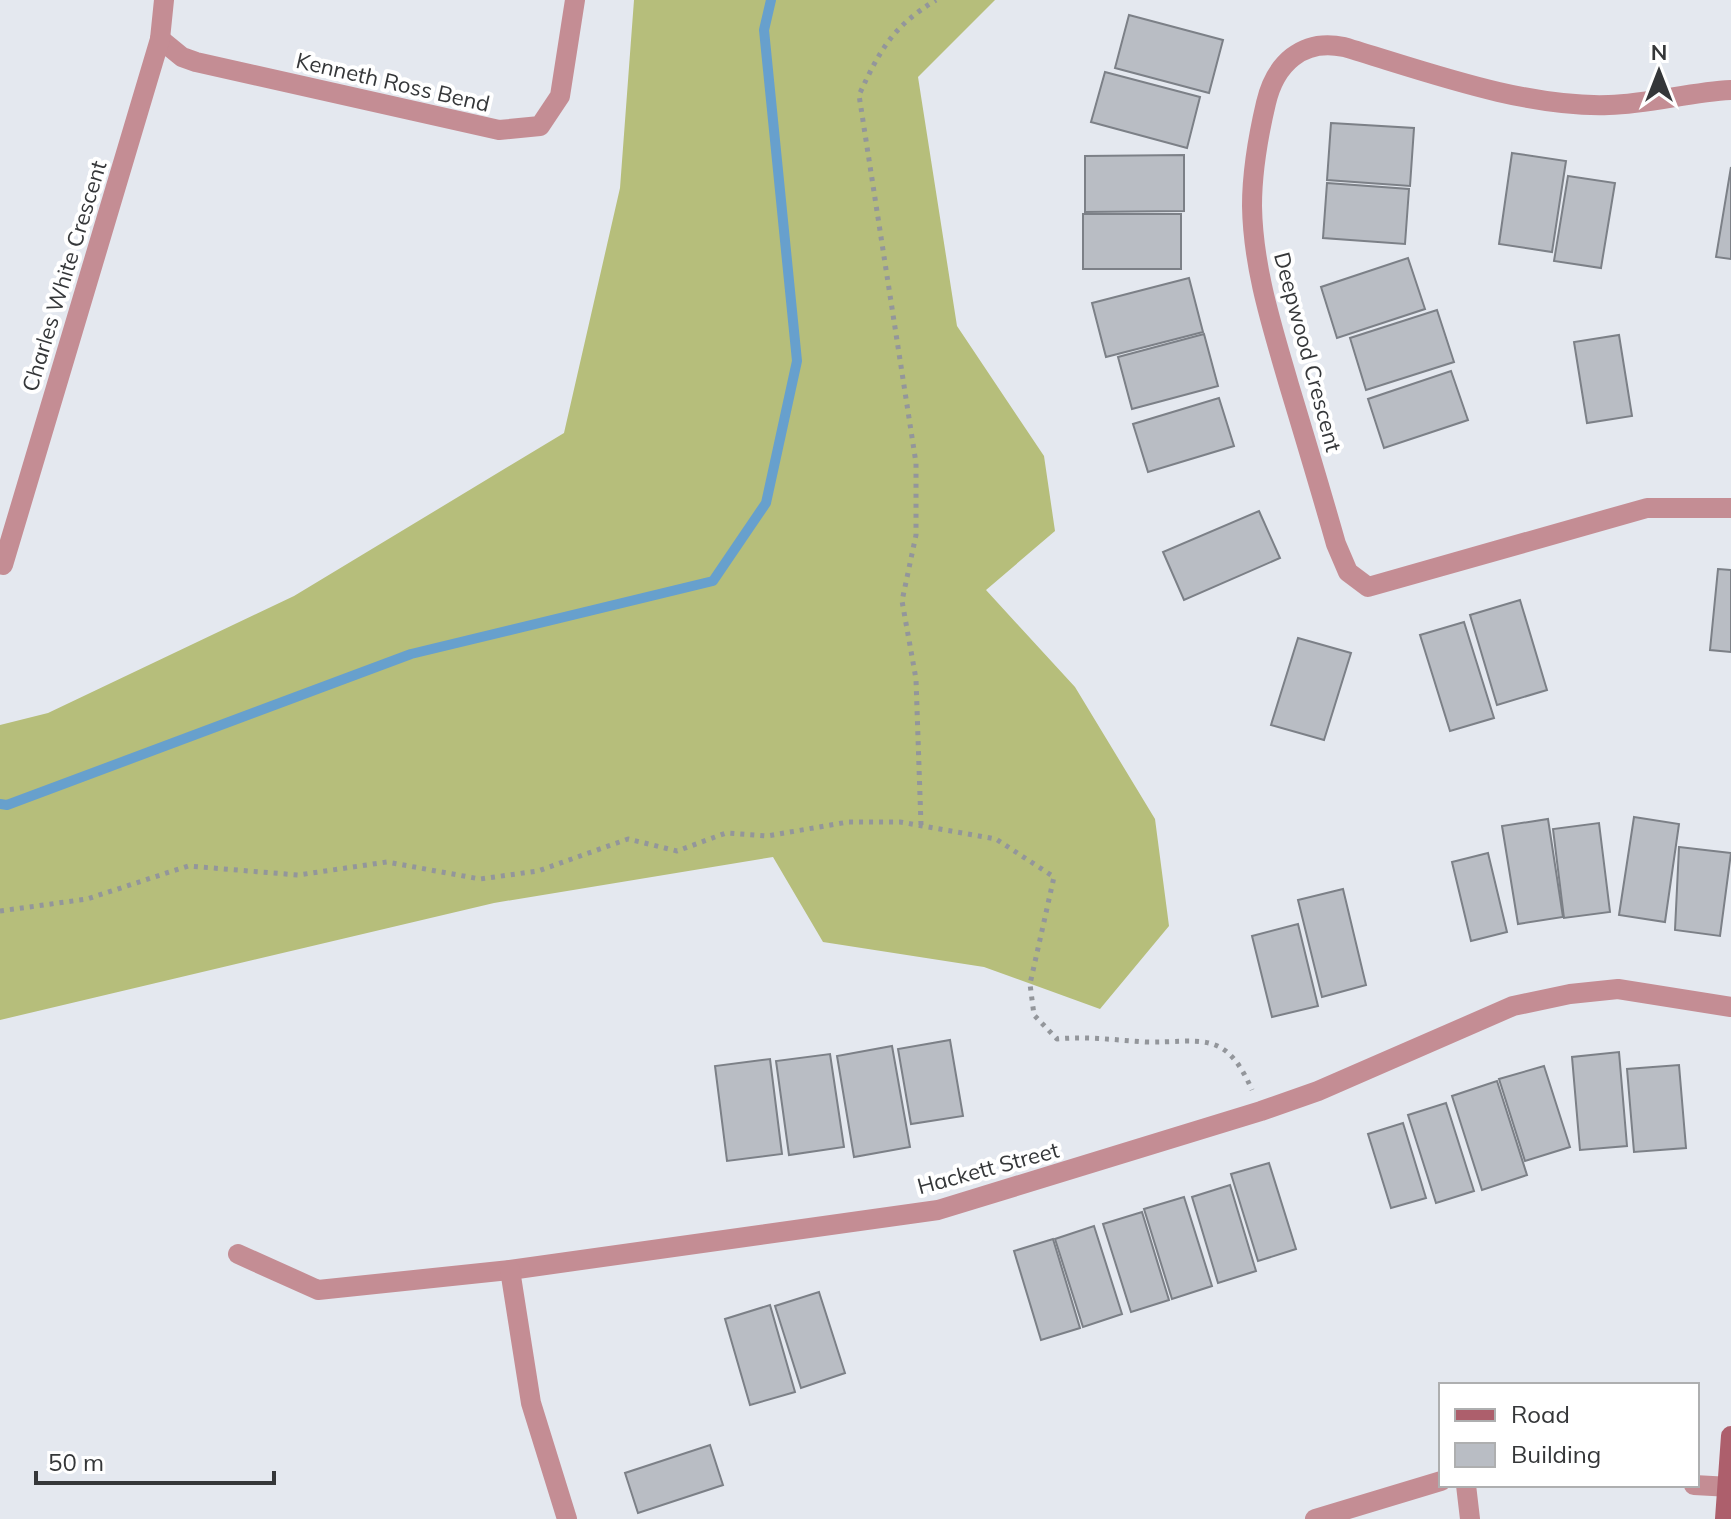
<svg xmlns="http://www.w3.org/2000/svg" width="1731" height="1519" viewBox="0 0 1731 1519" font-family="Mulish,sans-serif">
	<rect width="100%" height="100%" fill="#e4e8ef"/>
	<!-- forest -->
	<polygon fill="#b6be7b" points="634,0 995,0 918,77 957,326 1044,456 1055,531 986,590 1075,687 1155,819 1169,926 1100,1009 984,967 823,942 773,857 494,903 0,1020 0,725 48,713 294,596 564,433 620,188"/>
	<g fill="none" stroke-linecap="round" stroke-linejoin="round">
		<!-- stream -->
		<polyline stroke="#67a0cd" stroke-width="10" points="0,804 7,805 411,654 713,581 766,503 797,361 764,30 771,0"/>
	</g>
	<!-- building -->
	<g fill="#b9bdc4" stroke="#7c8087" stroke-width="2">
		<polygon points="1129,15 1223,40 1209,93 1115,68"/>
		<polygon points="1105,72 1200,97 1187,148 1091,122"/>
		<polygon points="1331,123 1414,128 1410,186 1327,180"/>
		<polygon points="1512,153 1566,161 1552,252 1499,244"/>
		<polygon points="1184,155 1184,211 1085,212 1085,156"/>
		<polygon points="1731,167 1731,259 1716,257"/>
		<polygon points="1568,176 1615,183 1601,268 1554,261"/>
		<polygon points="1327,183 1409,189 1405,244 1323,238"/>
		<rect x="1083" y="214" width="98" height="55"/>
		<polygon points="1408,258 1425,309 1337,338 1321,287"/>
		<polygon points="1189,278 1203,332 1106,357 1092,303"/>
		<polygon points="1437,310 1454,362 1366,390 1350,338"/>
		<polygon points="1204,334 1218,386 1132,409 1118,357"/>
		<polygon points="1619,335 1632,416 1587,423 1574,342"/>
		<polygon points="1451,371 1468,420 1384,448 1368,399"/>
		<polygon points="1219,398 1234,446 1148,472 1133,424"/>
		<polygon points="1259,511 1280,558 1184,600 1163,552"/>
		<polygon points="1718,569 1731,570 1731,652 1710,650"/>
		<polygon points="1520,600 1547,690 1497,705 1470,615"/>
		<polygon points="1464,622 1494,718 1450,731 1420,635"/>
		<polygon points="1298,638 1351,653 1324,740 1271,725"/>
		<polygon points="1634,817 1679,824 1665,922 1619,915"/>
		<polygon points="1548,819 1563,917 1518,924 1502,826"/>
		<polygon points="1599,823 1610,912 1564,918 1553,829"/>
		<polygon points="1679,847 1731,853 1720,936 1675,930"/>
		<polygon points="1488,853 1507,932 1471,941 1452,862"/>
		<polygon points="1343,889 1366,985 1322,997 1298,900"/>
		<polygon points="1298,924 1318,1006 1272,1017 1252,936"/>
		<polygon points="950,1040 963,1116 911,1124 898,1049"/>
		<polygon points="892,1046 910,1147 854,1157 837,1056"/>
		<polygon points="1619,1052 1627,1146 1580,1150 1572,1057"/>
		<polygon points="830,1054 844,1147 789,1155 776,1061"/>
		<polygon points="770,1059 782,1154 727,1161 715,1066"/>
		<polygon points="1679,1065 1686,1148 1634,1152 1627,1069"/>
		<polygon points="1544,1066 1570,1147 1525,1161 1499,1079"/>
		<polygon points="1497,1081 1527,1175 1482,1190 1452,1096"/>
		<polygon points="1446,1103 1474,1191 1436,1203 1408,1115"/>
		<polygon points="1403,1123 1426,1198 1391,1208 1368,1134"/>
		<polygon points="1269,1163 1296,1249 1258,1261 1231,1174"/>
		<polygon points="1230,1185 1256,1271 1218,1283 1192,1197"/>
		<polygon points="1184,1197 1212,1286 1172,1299 1144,1209"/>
		<polygon points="1142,1212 1169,1300 1131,1312 1103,1224"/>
		<polygon points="1094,1226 1122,1314 1083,1327 1055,1239"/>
		<polygon points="1053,1239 1080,1328 1041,1340 1014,1251"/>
		<polygon points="819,1292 845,1373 801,1388 775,1306"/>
		<polygon points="770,1305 795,1392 750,1405 725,1319"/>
		<polygon points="710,1445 723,1485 638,1513 625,1473"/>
	</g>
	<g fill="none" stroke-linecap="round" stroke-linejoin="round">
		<!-- path -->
		<g stroke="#93969b" stroke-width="5" stroke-dasharray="4 6" stroke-linecap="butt">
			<path d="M921,825L916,679L902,601L916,535V463L859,95C880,50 892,27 936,0"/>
			<path d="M0,911L87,899L188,866L298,875L387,862L480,879L538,871L628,839L677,851L726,833L767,836L848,822H900L996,839L1054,877L1030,984L1034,1015L1057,1039C1087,1036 1115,1040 1145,1042C1201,1043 1225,1028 1252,1090"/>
		</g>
		<!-- lane -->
		<polyline stroke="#c48d94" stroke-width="20" points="1466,1485 1470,1519"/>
		<!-- street -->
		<g stroke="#c48d94" stroke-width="20">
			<polyline points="160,39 182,57 196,62 499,130 540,126 560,96 575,0"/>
			<path d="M1731,90C1690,92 1650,104 1609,105C1524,108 1425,71 1344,47C1302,38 1275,64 1266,103C1258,137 1252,171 1252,206C1253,268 1272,326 1289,385C1305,438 1321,491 1336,544L1348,572L1368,587L1647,508H1731"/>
			<polyline points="3,565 160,39 164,0"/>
			<polyline points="238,1254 318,1290 510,1270 938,1210 1261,1111 1318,1091 1513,1006 1570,994 1618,989 1731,1007"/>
			<polyline points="510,1270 531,1403 567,1519"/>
			<polyline points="1694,1485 1731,1487"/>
			<polyline points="1315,1519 1441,1481"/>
		</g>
		<!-- secondary -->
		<polyline stroke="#ad5f6c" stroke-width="20" points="1725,1519 1731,1436"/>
	</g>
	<g text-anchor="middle" stroke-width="8" stroke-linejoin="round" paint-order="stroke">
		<!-- street labels -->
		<g font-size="22" fill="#353739" stroke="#fff">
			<text transform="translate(393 82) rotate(13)" y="8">Kenneth Ross Bend</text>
			<text transform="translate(64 276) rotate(-73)" y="8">Charles White Crescent</text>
			<text transform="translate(1308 352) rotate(75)" y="8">Deepwood Crescent</text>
			<text transform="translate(988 1168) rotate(-15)" y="8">Hackett Street</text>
		</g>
	</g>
	<!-- legend -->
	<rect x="1439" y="1383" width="260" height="104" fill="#ffffff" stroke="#aeafb0" stroke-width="2"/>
	<rect x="1455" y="1409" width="40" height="12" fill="#ad5f6c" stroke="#aeafb0" stroke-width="2"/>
	<text x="1511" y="1423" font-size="24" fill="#353739">Road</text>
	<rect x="1455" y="1443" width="40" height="24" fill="#b9bdc4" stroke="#aeafb0" stroke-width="2"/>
	<text x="1511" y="1463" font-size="24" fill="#353739">Building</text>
	<!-- north arrow -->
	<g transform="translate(1659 72)" stroke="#ffffff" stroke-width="6" paint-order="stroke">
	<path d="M0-6L14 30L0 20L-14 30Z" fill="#353739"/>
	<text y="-12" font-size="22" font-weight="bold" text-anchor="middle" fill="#353739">N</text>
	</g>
	<!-- scale -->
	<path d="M36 1471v12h238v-12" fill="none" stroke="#353739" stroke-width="4"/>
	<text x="48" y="1471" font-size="24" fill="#353739" stroke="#ffffff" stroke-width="6" paint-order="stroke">50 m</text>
</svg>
